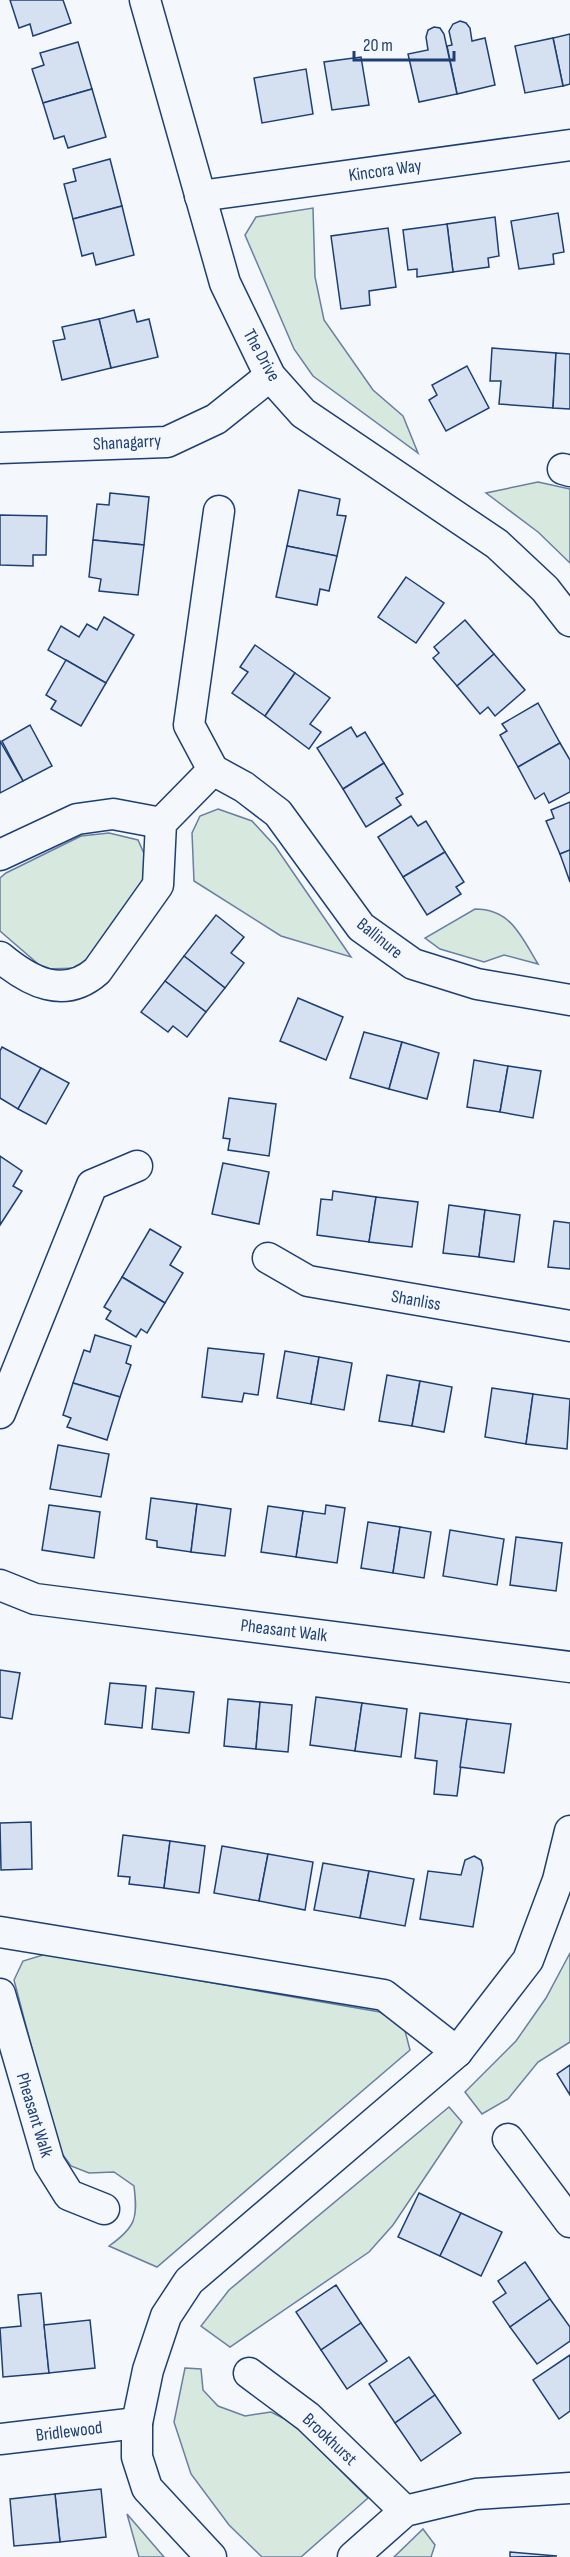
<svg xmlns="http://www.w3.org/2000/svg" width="570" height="2557" viewBox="0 0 570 2557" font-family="'Sofia Sans Condensed',sans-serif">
	<rect width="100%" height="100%" fill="#f4f7fb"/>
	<!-- green -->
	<g fill="#d7e8df" stroke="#687fa3" stroke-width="1.5">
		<polygon points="313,208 315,277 324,320 373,390 403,416 418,453 313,376 294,349 245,235 256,217"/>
		<polygon points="538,482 570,489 570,563 538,532 486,493"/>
		<polygon points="218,809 252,821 275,846 351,957 281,936 194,881 192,833 200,816"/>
		<polygon points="109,833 138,840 146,858 142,883 81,968 44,969 0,931 0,878 6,873 81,836"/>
		<path d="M475,909C511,909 521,936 538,964L504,955L484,962L440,949L425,938Z"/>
		<polygon points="570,1953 570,2042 538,2062 508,2099 482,2114 465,2092 516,2041 546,1998"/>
		<path d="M46,1954L380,2012L404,2027L410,2050L157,2267L109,2246C136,2227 138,2218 134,2186L114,2172L89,2173L71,2166L58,2148L14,1980L23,1961Z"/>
		<polygon points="449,2107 462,2122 393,2225 369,2252 230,2347 201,2326 229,2290"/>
		<polygon points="185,2368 201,2369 203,2390 218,2406 245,2416 271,2412 293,2423 368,2498 301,2557 262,2557 229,2525 191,2474 174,2422"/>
		<polygon points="127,2514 164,2557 139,2557"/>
		<polygon points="423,2529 435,2545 431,2557 394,2557"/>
	</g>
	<!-- building -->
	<g fill="#d5e0f0" stroke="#1d3f73" stroke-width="1.5">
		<polygon points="10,0 63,0 71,23 33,36 30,24 19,28"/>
		<polygon points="460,21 466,23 470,28 472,41 485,38 495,85 457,94 447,46 452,45 449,31 453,24"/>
		<polygon points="434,27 440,28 444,34 457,94 419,102 408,54 428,50 426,37 428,30"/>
		<polygon points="570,34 570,84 563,86 553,38"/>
		<polygon points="553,38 563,86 525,93 515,46"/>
		<polygon points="78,42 92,89 43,103 32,69 44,65 40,53"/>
		<polygon points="361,57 369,105 332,110 324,62"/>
		<polygon points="306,69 313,114 262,123 254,78"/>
		<polygon points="92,89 106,137 68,148 64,136 54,139 43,103"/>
		<polygon points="110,159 122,206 73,219 64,184 76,181 73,169"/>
		<polygon points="122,206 134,255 96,265 93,253 82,256 73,219"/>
		<polygon points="558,213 564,252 553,254 554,264 519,269 511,221"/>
		<polygon points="495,217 499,256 488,258 489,267 453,272 447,224"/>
		<polygon points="447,224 453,272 417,277 417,269 408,270 403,230"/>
		<polygon points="388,228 396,287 369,291 370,305 341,309 331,236"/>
		<polygon points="134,310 137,322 149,319 158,357 111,368 99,319"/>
		<polygon points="99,319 111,368 62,380 53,341 65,339 62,327"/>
		<polygon points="492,348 556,353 553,408 499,404 501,381 490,381"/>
		<polygon points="556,353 570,354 570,409 553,408"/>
		<polygon points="467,366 489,408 446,431 429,400 437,395 432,385"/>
		<polygon points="299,490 340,499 337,515 346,516 337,556 287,546"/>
		<polygon points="110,493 149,497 144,545 93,540 97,504 109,505"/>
		<polygon points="0,515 47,516 46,555 33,555 33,566 0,565"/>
		<polygon points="93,540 144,545 138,595 99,591 101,579 89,577"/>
		<polygon points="287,546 337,556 329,591 320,589 317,605 276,597"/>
		<polygon points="406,577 444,603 416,643 378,617"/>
		<polygon points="104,617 134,635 106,683 48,650 61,626 79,637 87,624 97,630"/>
		<polygon points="465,620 494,654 457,686 433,658 439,653 434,647"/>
		<polygon points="255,645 295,673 265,716 232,693 248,672 240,667"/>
		<polygon points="494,654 525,690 495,716 488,707 480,714 457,686"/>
		<polygon points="66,660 106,683 81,726 51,709 56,701 46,695"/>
		<polygon points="295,673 330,698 310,724 321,732 309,749 265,716"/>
		<polygon points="538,703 560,743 518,767 500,735 507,731 502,724"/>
		<polygon points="30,725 52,766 23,781 2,741"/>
		<polygon points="351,727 357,737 365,732 384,763 343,789 317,748"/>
		<polygon points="0,741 23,781 0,793"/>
		<polygon points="560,743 570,760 570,792 549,803 544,793 535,799 518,767"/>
		<polygon points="384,763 403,794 396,798 401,805 366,827 343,789"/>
		<polygon points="570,802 570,850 560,854 546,821 554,818 551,810"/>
		<polygon points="411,816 418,826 426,821 445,852 403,877 378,837"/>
		<polygon points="570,850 570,882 560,854"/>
		<polygon points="445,852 464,882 456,887 461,894 427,915 403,877"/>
		<polygon points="216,915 244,937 231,953 244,963 225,988 184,956"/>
		<polygon points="184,956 225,988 206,1012 165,981"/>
		<polygon points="165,981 206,1012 187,1037 173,1026 168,1032 141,1012"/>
		<polygon points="298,998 343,1017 326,1060 280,1041"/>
		<polygon points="364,1032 402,1042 389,1089 350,1078"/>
		<polygon points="402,1042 439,1053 427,1099 389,1089"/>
		<polygon points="2,1047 41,1068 18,1109 0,1098 0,1051"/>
		<polygon points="474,1060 508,1066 500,1112 467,1107"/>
		<polygon points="508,1066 541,1071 533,1118 500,1112"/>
		<polygon points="41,1068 69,1083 46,1124 18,1109"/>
		<polygon points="229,1098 276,1104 269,1156 228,1150 230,1139 223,1138"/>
		<polygon points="0,1156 22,1171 13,1186 22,1191 0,1225"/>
		<polygon points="223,1163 269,1172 259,1224 212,1214"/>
		<polygon points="333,1191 376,1197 369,1242 317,1235 321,1199 332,1200"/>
		<polygon points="376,1197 418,1202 412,1247 369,1242"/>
		<polygon points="449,1205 485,1210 479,1257 443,1253"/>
		<polygon points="485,1210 520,1215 514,1262 479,1257"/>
		<polygon points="554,1221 570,1223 570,1269 548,1267"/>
		<polygon points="150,1229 181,1247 170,1265 183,1273 165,1303 122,1277"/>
		<polygon points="122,1277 165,1303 147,1333 141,1329 136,1337 106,1319 111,1311 104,1307"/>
		<polygon points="95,1335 131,1346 126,1363 131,1365 120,1397 73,1383 84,1350 90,1352"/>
		<polygon points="208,1348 264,1354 258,1395 244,1393 242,1402 202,1397"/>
		<polygon points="285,1351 319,1357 311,1404 277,1398"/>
		<polygon points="319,1357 352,1363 344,1410 311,1404"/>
		<polygon points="387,1375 420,1381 412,1426 379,1421"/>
		<polygon points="420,1381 452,1387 444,1432 412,1426"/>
		<polygon points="73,1383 120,1397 107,1440 67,1427 71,1418 63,1415"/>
		<polygon points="492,1388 533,1394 526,1444 485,1437"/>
		<polygon points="533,1394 570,1399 567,1449 526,1444"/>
		<polygon points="58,1445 109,1454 101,1497 50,1489"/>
		<polygon points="151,1498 197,1504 191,1552 157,1547 157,1541 146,1539"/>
		<polygon points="197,1504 231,1509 225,1556 191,1552"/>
		<polygon points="49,1505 100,1512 94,1558 42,1550"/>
		<polygon points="326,1505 345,1508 337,1563 296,1557 303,1511 325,1514"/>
		<polygon points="268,1506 303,1511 296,1557 261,1552"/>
		<polygon points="368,1522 400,1527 393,1573 361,1568"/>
		<polygon points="400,1527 431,1532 424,1578 393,1573"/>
		<polygon points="450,1530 504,1539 497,1585 443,1576"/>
		<polygon points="516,1537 562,1543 556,1591 510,1585"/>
		<polygon points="0,1670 20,1673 12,1719 0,1717"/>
		<polygon points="110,1683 146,1686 142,1728 105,1724"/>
		<polygon points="156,1688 194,1692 189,1733 152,1729"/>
		<polygon points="316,1697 362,1703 355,1751 310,1745"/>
		<polygon points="228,1699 260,1702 256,1749 224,1746"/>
		<polygon points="260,1702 292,1705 288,1752 256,1749"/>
		<polygon points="362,1703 407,1709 401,1757 355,1751"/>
		<polygon points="420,1713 467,1719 457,1796 434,1794 437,1761 415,1758"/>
		<polygon points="467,1719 511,1724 504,1773 460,1767"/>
		<polygon points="31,1822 32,1869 1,1870 0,1823"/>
		<polygon points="123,1835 170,1841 164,1888 129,1884 130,1877 118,1876"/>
		<polygon points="170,1841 205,1846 199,1893 164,1888"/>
		<polygon points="222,1846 268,1854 259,1901 214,1893"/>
		<polygon points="268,1854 313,1862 305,1910 259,1901"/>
		<polygon points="474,1856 481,1860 483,1868 473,1927 420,1919 428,1871 461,1875 465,1860"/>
		<polygon points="323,1863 369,1871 360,1918 314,1910"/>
		<polygon points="369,1871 414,1879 405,1926 360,1918"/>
		<polygon points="570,2065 570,2095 557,2074"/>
		<polygon points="419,2193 461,2213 440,2256 398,2237"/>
		<polygon points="461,2213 502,2232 481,2276 440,2256"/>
		<polygon points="525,2262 550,2299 510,2327 493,2302 506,2293 498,2281"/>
		<polygon points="336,2285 361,2323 321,2350 296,2312"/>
		<polygon points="41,2293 49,2373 3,2377 0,2328 21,2326 18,2295"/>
		<polygon points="550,2299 570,2327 570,2341 537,2364 510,2327"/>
		<polygon points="90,2320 95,2368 49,2373 44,2325"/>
		<polygon points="361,2323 387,2361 347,2389 321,2350"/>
		<polygon points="570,2355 570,2411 559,2419 533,2380"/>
		<polygon points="409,2357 435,2395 395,2423 369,2384"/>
		<polygon points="435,2395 461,2433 421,2461 395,2423"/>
		<polygon points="101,2489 106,2537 60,2542 55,2494"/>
		<polygon points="55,2494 60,2542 14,2546 10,2499"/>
		<polygon points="510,2552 557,2556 510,2557"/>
	</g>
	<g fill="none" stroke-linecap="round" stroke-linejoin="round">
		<!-- minor casing -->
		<g stroke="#1d3f73" stroke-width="33">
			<g id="minor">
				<polyline points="145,0 225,283 270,376 303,413 497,544 545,589 570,621"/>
				<polyline points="200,196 570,145"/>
				<polyline points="0,448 167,442 216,419 270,376"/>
				<polyline points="563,469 570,471"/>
				<polyline points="219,511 189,725 213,770 244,787 278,813 361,927 413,964 477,984 570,1000"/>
				<polyline points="0,855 77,819 113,814 161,823"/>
				<path d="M0,957C30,982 64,1000 97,971L158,885L161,823L213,770"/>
				<polyline points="268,1258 308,1281 570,1326"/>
				<polyline points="0,1413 92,1185 137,1166"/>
				<polyline points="0,1585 35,1599 570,1667"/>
				<polyline points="0,1932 384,1995 457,2052"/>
				<polyline points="0,1994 49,2163 69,2195 104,2209"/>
				<polyline points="508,2139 570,2222"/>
				<polyline points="249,2373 308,2417 405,2511"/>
				<polyline points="0,2439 137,2423"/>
				<polyline points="211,2557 147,2488 137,2457 137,2423 148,2370 166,2316 189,2281 457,2052 528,1960 558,1880 570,1831"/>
				<polyline points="353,2557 405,2511 476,2494 570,2488"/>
			</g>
		</g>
		<!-- minor -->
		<use href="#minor" stroke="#f4f7fb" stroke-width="30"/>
	</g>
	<g text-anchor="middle" stroke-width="4.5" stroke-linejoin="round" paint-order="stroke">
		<!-- street labels -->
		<g font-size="18" fill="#1d3f73" stroke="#f4f7fb">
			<text transform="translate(385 170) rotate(-8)" y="6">Kincora Way</text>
			<text transform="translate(262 355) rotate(61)" y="6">The Drive</text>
			<text transform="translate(127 442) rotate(-3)" y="6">Shanagarry</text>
			<text transform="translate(380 938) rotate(39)" y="6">Ballinure</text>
			<text transform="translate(416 1300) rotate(10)" y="6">Shanliss</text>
			<text transform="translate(284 1630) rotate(7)" y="6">Pheasant Walk</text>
			<text transform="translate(35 2115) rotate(73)" y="6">Pheasant Walk</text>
			<text transform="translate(69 2431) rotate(-7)" y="6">Bridlewood</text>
			<text transform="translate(330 2439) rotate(43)" y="6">Brookhurst</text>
		</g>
	</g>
	<!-- scale -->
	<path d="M354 51v9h100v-9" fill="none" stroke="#1d3f73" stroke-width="3"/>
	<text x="363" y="51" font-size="18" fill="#1d3f73" stroke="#f4f7fb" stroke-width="4.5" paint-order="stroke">20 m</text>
</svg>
